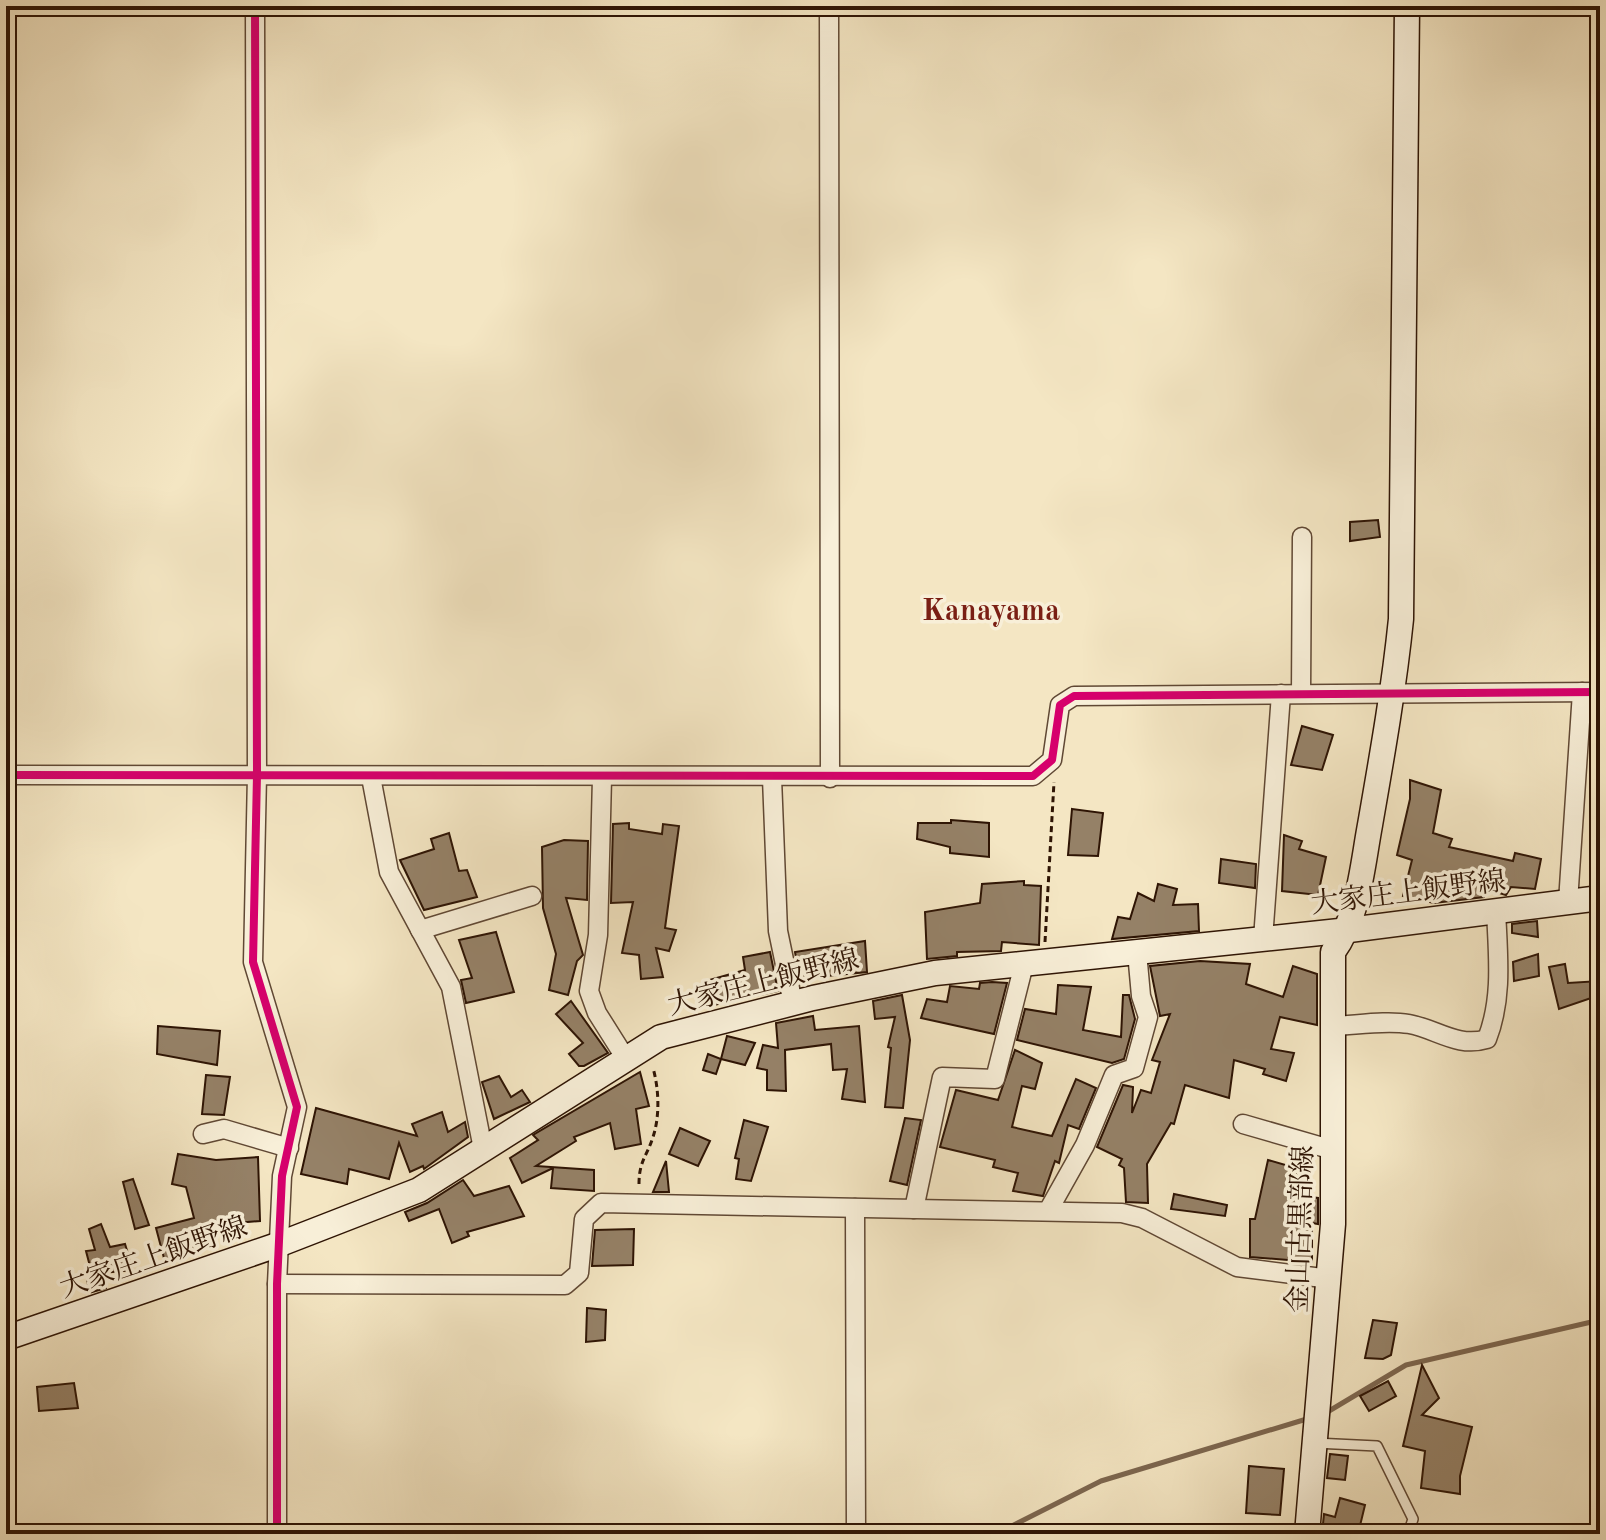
<svg xmlns="http://www.w3.org/2000/svg" width="1606" height="1540" viewBox="0 0 1606 1540" font-family="'Old Standard TT','Noto Serif JP',serif">
	<rect width="100%" height="100%" fill="#f4e6c3"/>
	<filter id="stains"><feTurbulence type="fractalNoise" baseFrequency=".0025" numOctaves="4"/><feColorMatrix values="0 0 0 0 .2 0 0 0 0 .09 0 0 0 0 .02 0 0 0 .5 -.17"/></filter>
	<radialGradient id="worn" r=".72"><stop offset=".6" stop-color="#630" stop-opacity="0"/><stop offset="1" stop-color="#630" stop-opacity=".3"/></radialGradient>
	<g fill="none" stroke-linecap="round" stroke-linejoin="round">
		<!-- stream -->
		<g stroke="#7d6750" stroke-width="5">
			<polyline points="1324,1414 1406,1365 1600,1320"/>
			<polyline points="996,1534 1101,1481 1310,1418"/>
		</g>
	</g>
	<!-- building -->
	<g fill="#958167" stroke="#2e1404" stroke-width="2">
		<polygon points="1378,520 1380,537 1350,541 1350,522"/>
		<polygon points="1302,726 1333,735 1322,770 1291,765"/>
		<polygon points="1410,780 1441,790 1433,833 1452,839 1449,847 1513,861 1515,853 1541,859 1535,889 1511,887 1506,895 1486,889 1484,897 1434,903 1403,896 1412,860 1397,855 1410,799"/>
		<polygon points="1072,809 1103,813 1098,856 1068,855"/>
		<polygon points="951,820 989,823 989,857 950,853 950,847 917,839 918,823 951,823"/>
		<polygon points="629,823 629,829 662,834 663,824 679,826 665,928 676,930 669,951 656,948 663,977 641,979 639,955 622,953 633,902 611,903 613,824"/>
		<polygon points="449,833 459,871 467,870 477,897 424,910 400,860 434,849 431,839"/>
		<polygon points="1284,835 1302,841 1299,849 1326,857 1318,895 1282,891"/>
		<polygon points="564,840 588,841 587,900 566,898 583,955 577,961 568,995 549,990 556,954 543,908 542,847"/>
		<polygon points="1221,859 1256,864 1255,888 1219,883"/>
		<polygon points="1024,881 1024,885 1041,886 1039,945 1002,942 1001,951 957,952 957,956 927,959 925,912 980,903 982,884"/>
		<polygon points="1158,884 1177,889 1173,905 1198,904 1199,931 1112,939 1118,917 1130,919 1138,893 1154,901"/>
		<polygon points="1537,921 1538,937 1512,933 1512,924"/>
		<polygon points="496,932 514,992 466,1003 461,980 472,978 459,940"/>
		<polygon points="865,941 867,972 806,978 807,982 801,984 795,952"/>
		<polygon points="770,952 778,991 709,1006 706,981 745,970 743,957"/>
		<polygon points="1538,954 1539,976 1514,981 1513,962"/>
		<polygon points="1200,961 1250,964 1246,984 1283,997 1293,966 1317,974 1317,1025 1280,1017 1271,1049 1294,1053 1286,1081 1263,1074 1265,1069 1234,1060 1229,1098 1185,1085 1174,1124 1171,1123 1147,1164 1148,1203 1126,1202 1124,1168 1119,1165 1122,1159 1097,1147 1123,1085 1133,1087 1132,1113 1141,1090 1151,1093 1160,1062 1152,1060 1170,1014 1160,1016 1150,966"/>
		<polygon points="1565,964 1568,983 1600,981 1600,995 1559,1009 1549,967"/>
		<polygon points="992,982 1007,983 994,1034 921,1018 927,999 947,1002 950,986 979,989 980,983"/>
		<polygon points="1058,985 1091,987 1083,1030 1121,1037 1123,995 1129,995 1135,1019 1124,1059 1112,1063 1017,1040 1025,1009 1056,1014"/>
		<polygon points="902,995 910,1040 903,1108 885,1107 891,1048 888,1047 895,1017 875,1019 873,1001"/>
		<polygon points="571,1001 608,1053 584,1066 579,1066 569,1054 583,1043 556,1014"/>
		<polygon points="813,1016 815,1030 859,1026 865,1102 842,1099 847,1069 833,1070 831,1044 785,1050 786,1091 767,1090 767,1070 757,1068 763,1045 778,1048 776,1023"/>
		<polygon points="158,1026 220,1031 217,1065 157,1054"/>
		<polygon points="727,1036 755,1043 745,1065 721,1059"/>
		<polygon points="1015,1050 1042,1063 1035,1089 1022,1086 1012,1127 1052,1136 1076,1079 1096,1088 1079,1129 1068,1125 1059,1163 1055,1161 1043,1196 1013,1191 1018,1173 993,1167 995,1160 940,1147 956,1090 998,1100"/>
		<polygon points="708,1054 721,1059 716,1074 703,1070"/>
		<polygon points="640,1072 649,1106 636,1109 641,1144 615,1149 610,1123 574,1137 576,1141 536,1166 594,1170 594,1191 551,1188 553,1168 522,1183 510,1158 538,1140 533,1135"/>
		<polygon points="206,1075 230,1077 224,1115 202,1114"/>
		<polygon points="499,1076 511,1097 522,1090 530,1102 494,1119 482,1082"/>
		<polygon points="316,1108 417,1136 412,1124 442,1112 448,1132 465,1122 468,1137 424,1169 423,1166 410,1172 399,1143 389,1179 349,1169 347,1184 301,1174"/>
		<polygon points="905,1118 921,1120 907,1185 890,1181"/>
		<polygon points="744,1120 768,1127 751,1181 736,1179 739,1159 735,1158"/>
		<polygon points="680,1128 710,1141 698,1166 669,1154"/>
		<polygon points="178,1154 216,1160 258,1157 260,1221 214,1225 216,1230 194,1237 197,1251 165,1262 156,1228 194,1218 186,1187 172,1184"/>
		<polygon points="1268,1160 1299,1169 1292,1195 1318,1198 1318,1224 1312,1223 1312,1262 1250,1257 1250,1219 1255,1219"/>
		<polygon points="666,1161 669,1192 653,1192"/>
		<polygon points="133,1179 149,1225 135,1229 123,1182"/>
		<polygon points="463,1180 474,1196 509,1186 524,1216 467,1232 469,1236 452,1243 439,1209 409,1221 405,1212 427,1203"/>
		<polygon points="1174,1194 1227,1205 1225,1216 1171,1209"/>
		<polygon points="101,1224 110,1247 125,1244 133,1270 92,1274 86,1251 95,1250 89,1229"/>
		<polygon points="634,1229 633,1265 592,1266 595,1230"/>
		<polygon points="103,1276 106,1288 89,1293 87,1277"/>
		<polygon points="587,1308 606,1310 605,1340 586,1342"/>
		<polygon points="1373,1320 1397,1323 1391,1355 1383,1359 1365,1358"/>
		<polygon points="1422,1365 1439,1398 1422,1415 1472,1427 1460,1476 1460,1494 1421,1488 1425,1451 1403,1446"/>
		<polygon points="1388,1381 1396,1396 1369,1411 1360,1396"/>
		<polygon points="74,1383 78,1408 39,1411 37,1387"/>
		<polygon points="1330,1454 1348,1456 1345,1480 1327,1478"/>
		<polygon points="1249,1466 1284,1469 1280,1515 1246,1513"/>
		<polygon points="1340,1498 1365,1505 1358,1534 1322,1534 1324,1514 1335,1517"/>
	</g>
	<g fill="none" stroke-linecap="round" stroke-linejoin="round">
		<!-- lane casing -->
		<g stroke="#604834" stroke-width="12">
			<polyline id="lane" points="1315,1443 1377,1446 1413,1519 1408,1534"/>
		</g>
		<!-- street casing -->
		<g stroke="#604834" stroke-width="21">
			<g id="street">
				<polyline points="255,6 257,775 253,962 297,1107 282,1176 277,1284 277,1534"/>
				<polyline points="829,6 830,778"/>
				<polyline points="1301,693 1302,537"/>
				<polyline points="6,775 1033,776 1052,760 1060,705 1074,696 1600,692"/>
				<polyline points="371,777 389,872 451,987 483,1149"/>
				<polyline points="602,778 598,935 589,991 597,1013 626,1059"/>
				<polyline points="772,778 778,931 793,1003"/>
				<polyline points="1568,902 1582,692"/>
				<polyline points="420,930 532,896"/>
				<polyline points="1263,939 1281,694"/>
				<path d="M1334,1026C1357,1025 1386,1020 1409,1024C1437,1029 1457,1048 1487,1039C1503,998 1498,955 1496,911"/>
				<polyline points="1243,1124 1333,1150"/>
				<polyline points="203,1134 224,1129 289,1148"/>
				<polyline points="855,1208 856,1534"/>
				<polyline points="914,1209 942,1077 995,1079 1024,964"/>
				<polyline points="1048,1211 1085,1145 1114,1075 1134,1068 1148,1017 1141,996 1137,952"/>
				<polyline points="277,1284 565,1285 579,1273 584,1219 601,1203 1122,1213 1142,1218 1237,1267 1330,1279"/>
			</g>
		</g>
		<!-- secondary casing -->
		<g stroke="#2e1404" stroke-width="27">
			<g id="secondary">
				<polyline points="6,1338 280,1244 419,1190 661,1037 813,998 935,973 1349,930 1600,898"/>
				<path d="M1307,1534L1333,1224V952C1359,916 1362,868 1370,825C1382,756 1394,688 1401,619L1407,6"/>
			</g>
		</g>
		<!-- path -->
		<g stroke="#2e1404" stroke-width="3" stroke-dasharray="6 4" stroke-linecap="butt">
			<polyline points="1045,942 1054,782"/>
			<path d="M639,1184C639,1161 647,1156 653,1137C660,1116 659,1089 653,1068"/>
		</g>
		<!-- lane -->
		<use href="#lane" stroke="#f8efd8" stroke-width="9"/>
		<!-- street -->
		<use href="#street" stroke="#f8efd8" stroke-width="18"/>
		<!-- secondary -->
		<use href="#secondary" stroke="#f8efd8" stroke-width="24"/>
		<!-- cycleway casing -->
		<g stroke="#f8efd8" stroke-width="13">
			<g id="cycleway">
				<polyline points="255,6 257,775 253,962 297,1107 282,1176 277,1284 277,1534"/>
				<polyline points="6,775 1033,776 1052,760 1060,705 1074,696 1600,692"/>
			</g>
		</g>
		<!-- cycleway -->
		<use href="#cycleway" stroke="#d6006c" stroke-width="8"/>
	</g>
	<g text-anchor="middle" stroke-width="7" stroke-linejoin="round" paint-order="stroke">
		<!-- street labels -->
		<g font-size="28" fill="#2e1404" stroke="#f8efd8">
			<text transform="translate(1408 891) rotate(-7)" y="10">大家庄上飯野線</text>
			<text transform="translate(763 981) rotate(-14)" y="10">大家庄上飯野線</text>
			<text transform="translate(1299 1229) rotate(-88)" y="10">金山古黒部線</text>
			<text transform="translate(153 1256) rotate(-19)" y="10">大家庄上飯野線</text>
		</g>
		<!-- neighbourhood labels -->
		<g font-size="30" font-weight="bold" fill="#7a1f14" stroke="#f8efd8">
			<text x="991" y="620">Kanayama</text>
		</g>
	</g>
	<!-- margin -->
	<rect width="1606" height="1540" fill="none" stroke="#f4e6c3" stroke-width="32"/>
	<rect x="8" y="8" width="1590" height="1524" fill="none" stroke="#2e1404" stroke-width="4"/>
	<rect x="16" y="16" width="1574" height="1508" fill="none" stroke="#2e1404" stroke-width="2"/>
	<rect width="100%" height="100%" filter="url(#stains)"/>
	<rect width="100%" height="100%" fill="url(#worn)"/>
</svg>
